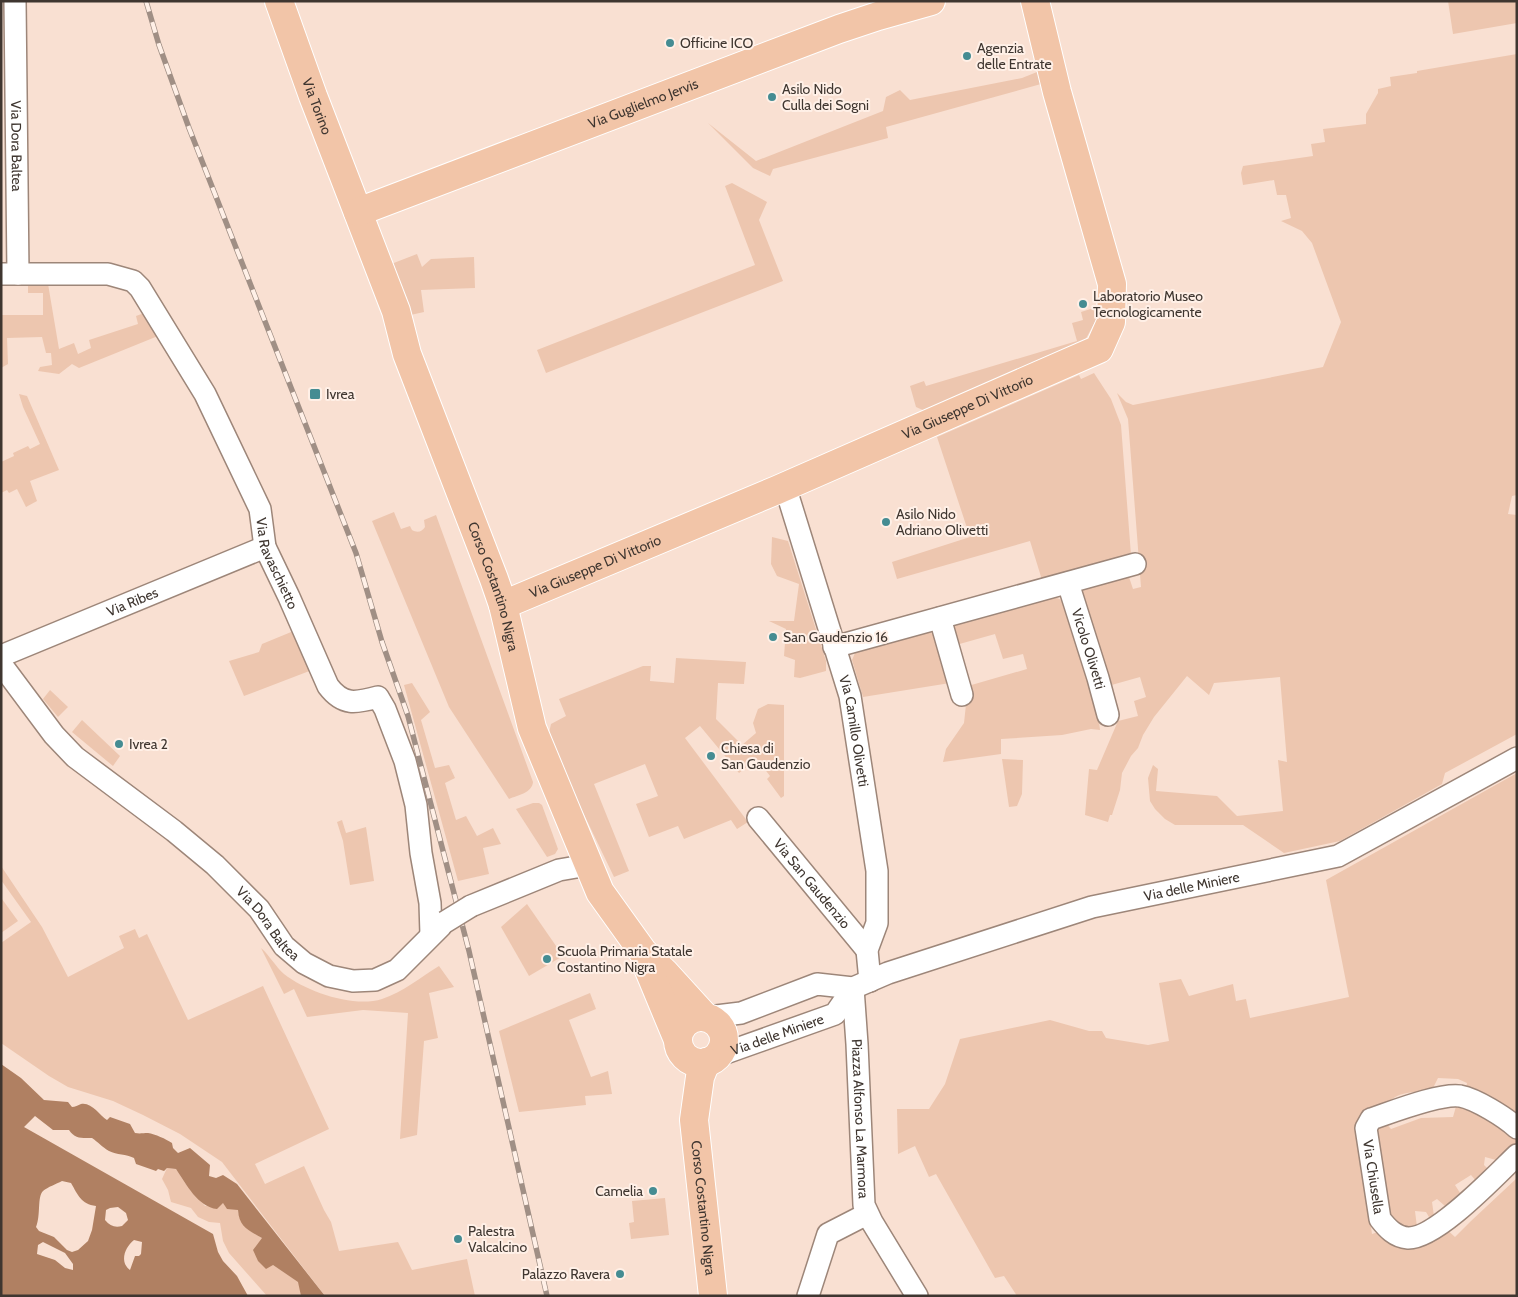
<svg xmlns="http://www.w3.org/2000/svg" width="1518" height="1297" viewBox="0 0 1518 1297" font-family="Cabin,sans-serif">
	<rect width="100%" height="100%" fill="#f9e0d2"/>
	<!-- green -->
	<g fill="#edc6af">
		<polygon points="1448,1 1517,1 1517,23 1453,34"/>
		<polygon points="1517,54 1517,495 1512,496 1508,514 1517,515 1517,734 1445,773 1442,784 1340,841 1284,853 1243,825 1175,825 1165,819 1155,809 1150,801 1148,778 1153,765 1158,769 1156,791 1217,796 1237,816 1283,811 1278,760 1287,762 1280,677 1214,683 1209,695 1187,676 1154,717 1143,735 1138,748 1131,756 1122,773 1120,790 1112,815 1110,815 1108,822 1085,815 1089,769 1097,770 1118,721 1138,716 1134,701 1146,697 1140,677 1108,686 1080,592 1084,589 1128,574 1133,589 1141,587 1128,419 1117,393 1126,402 1133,405 1323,367 1341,322 1312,243 1302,231 1281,221 1291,218 1286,195 1277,195 1274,180 1243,185 1241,173 1243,166 1313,156 1311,144 1325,142 1323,129 1366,124 1366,114 1378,93 1378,89 1391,86 1390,77 1417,73 1417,71"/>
		<polygon points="1037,72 1041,84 886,127 888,138 773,169 770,176 753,168 708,123 756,161 883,111 886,97 900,90 910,100 1022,78"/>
		<polygon points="732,183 767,202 759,220 783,281 546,373 537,350 755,265 725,186"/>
		<polygon points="417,254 422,267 431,259 474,257 475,288 421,290 424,312 406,316 386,266"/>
		<polygon points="28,278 47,278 59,349 74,343 78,354 91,348 89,340 138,324 136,316 147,312 158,336 79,368 72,364 59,374 38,371 40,367 52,365 51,353 46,353 42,337 7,338 8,364 1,368 1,315 43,315 43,293 28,293"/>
		<polygon points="1100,306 1096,320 1082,346 925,411 916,407 910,386 924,381 926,386 1077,341 1072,323 1083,320 1081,312"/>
		<polygon points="1094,373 1111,399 1121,425 1131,555 1042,580 1030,541 897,579 892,562 970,537 937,437 1079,375 1081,379"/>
		<polygon points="19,394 27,396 59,470 30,481 37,501 26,507 17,489 9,493 7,490 1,493 1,462 14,456 13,453 28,446 30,449 40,444 23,407"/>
		<path d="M394,512L401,529L410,526L412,530C417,533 422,532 425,527L424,520L436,515L533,782C532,793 518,795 509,799L449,707L372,521Z"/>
		<polygon points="772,537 788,541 826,661 826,671 800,678 794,677 795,660 784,656 786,629 769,621 794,621 799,584 777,576 771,564"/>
		<polygon points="1055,597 1068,603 1097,706 1100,730 1091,729 1062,735 1001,739 1001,754 943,762 946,749 964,723 968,686 1027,669 1023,654 1003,659 995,634 956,645 952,633 954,625"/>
		<polygon points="296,630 312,670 244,696 229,661 259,652 262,644"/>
		<polygon points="927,631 935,635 950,683 863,697 852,660 855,653"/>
		<polygon points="676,658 746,662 744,684 718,683 716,719 742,745 756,733 753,723 758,709 768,704 784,705 784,796 781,798 767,779 770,776 757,759 739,773 700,726 685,738 748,822 737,829 731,820 684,839 678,826 649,837 636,804 658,796 645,764 594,784 629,871 614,877 564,773 549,733 551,724 566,716 559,699 643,666 651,666 650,681 674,683"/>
		<polygon points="412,683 430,712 421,720 435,768 449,765 455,778 445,783 456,820 466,816 477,836 493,828 501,844 483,848 489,874 458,881 404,685"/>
		<polygon points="50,690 68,707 58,717 43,699"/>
		<polygon points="82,720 120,756 113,766 72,732"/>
		<polygon points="1002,759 1023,760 1022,794 1017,806 1009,807"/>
		<path d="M1517,773V1121L1466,1089L1467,1083L1458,1079L1438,1078L1432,1090C1405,1094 1399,1089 1378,1112L1360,1115L1369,1213L1372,1234L1381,1231L1444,1227L1455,1237L1471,1221L1517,1178V1296H1017L1004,1276L995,1278L936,1174L929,1177L915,1146L898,1154L897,1109H929L945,1084L960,1039L1050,1020L1089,1031H1102L1106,1038L1148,1045L1169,1041L1159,983L1181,979L1189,996L1233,984L1236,1001L1246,999L1250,1018L1349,997L1326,880Z"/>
		<polygon points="533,803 539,803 542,805 558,849 555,854 547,857 516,809"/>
		<polygon points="342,820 346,833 366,827 374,881 350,885 343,841 337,822"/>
		<polygon points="1,866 42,927 68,977 124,948 119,936 135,929 139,938 147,934 188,1020 263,986 329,1129 255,1164 265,1184 304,1166 324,1210 331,1222 339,1251 398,1242 412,1270 467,1259 475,1296 325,1296 222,1162 180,1134 143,1115 113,1101 68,1087 49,1076 1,1043 1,943 31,922 1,880"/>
		<polygon points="2,899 18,921 1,933 1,900"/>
		<polygon points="527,904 563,956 529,976 501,927"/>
		<path d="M261,948C270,956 275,966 284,974C307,992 354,1008 382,999C403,992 421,977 439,966L454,987L429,993L438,1038L424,1041L417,1135L400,1139L408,1013L363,1010L307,1017L294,989L284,994Z"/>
		<polygon points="590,993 596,1009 569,1020 591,1077 608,1071 612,1094 585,1096 586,1105 519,1112 499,1031"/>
		<polygon points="1465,1102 1517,1137 1516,1143 1496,1160 1485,1157 1484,1165 1488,1169 1477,1182 1471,1175 1455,1185 1462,1196 1445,1206 1437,1199 1432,1202 1434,1216 1429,1217 1426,1212 1415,1211 1417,1227 1404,1232 1386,1220 1373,1123 1384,1121 1391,1129 1421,1118 1453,1117 1457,1103"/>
		<path d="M167,1168L176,1169L185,1183L205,1206L223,1203L238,1210C239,1224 251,1232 262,1238L273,1265L299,1282L301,1296H267L229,1253L223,1241L220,1223L209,1222L198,1217L191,1208L171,1202L168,1190L162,1179Z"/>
		<polygon points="665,1198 669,1235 631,1239 629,1223 634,1222 632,1201"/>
	</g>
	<!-- water -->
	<path fill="#b08062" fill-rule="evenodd" d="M1,1064L21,1078L44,1100L68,1102L72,1107C75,1107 78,1105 81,1104C92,1102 99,1115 107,1120L110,1117L130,1124L135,1133C140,1134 143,1133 148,1133C155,1134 166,1139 172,1143L173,1148L178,1153L190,1148L210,1165L209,1176L216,1178L223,1175L237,1184L325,1296H301L298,1282L273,1265L266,1269L258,1261L253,1250L262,1238C248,1230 239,1227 238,1210L227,1209L223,1203L217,1209C198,1207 186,1184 176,1169L167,1168L164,1171L158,1169L156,1171L136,1164L134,1158C126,1154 117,1155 109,1151C102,1147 98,1142 92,1138C81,1138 75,1139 69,1130H53L35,1116L24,1127L213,1234L218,1252L223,1261L237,1276L248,1296H1ZM62,1181L71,1183C78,1195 81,1204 96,1206L92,1230L88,1241L78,1250L72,1252L67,1250L54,1237L39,1231L36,1227C41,1215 37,1197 43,1191C48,1187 56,1184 62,1181ZM118,1207L126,1213L128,1220L122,1226C115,1228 110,1226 105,1220L106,1210L110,1208ZM134,1240L142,1242L141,1254L139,1256H135L130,1270C119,1262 125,1247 134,1240ZM43,1242L65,1253L73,1264V1270L65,1268L55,1260L37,1254L38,1245Z"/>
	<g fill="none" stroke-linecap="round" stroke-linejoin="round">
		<!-- minor casing -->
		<g stroke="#9d8679" stroke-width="24">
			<g id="minor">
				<path id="s1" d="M15,1L18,274"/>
				<path id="s2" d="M1,274H108L133,281L140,288L205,394L260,509L265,547L289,597L328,686C343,706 356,703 378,697L385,709L405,761L416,805L421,853L430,903L431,935"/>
				<path id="s3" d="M785,486L850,696L877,871V923L867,950L870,981"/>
				<path id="s4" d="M1068,583L1098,678L1108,715"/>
				<polyline points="940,618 962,695"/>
				<polyline points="834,647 1135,564"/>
				<path id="s5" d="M1,656L265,547"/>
				<path id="s6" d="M1,664L54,735L75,757L174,831L215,865L259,909L284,946L304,963L329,976L353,981L375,980L397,970L441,926"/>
				<path id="s7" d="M758,818L867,950"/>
				<polyline points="471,906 559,870 588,865"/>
				<path id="s8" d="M853,988L857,1044L864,1205L872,1222L917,1296"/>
				<path id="s9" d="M708,1017L741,1013L817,984L853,988L888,973L1092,907L1338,856L1517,758"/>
				<path id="s10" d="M717,1056L835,1014L853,988"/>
				<path id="s11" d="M1517,1128C1505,1117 1476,1099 1460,1096C1440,1093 1392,1112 1371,1119L1366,1128L1380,1219C1387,1228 1395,1237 1408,1238C1436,1239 1496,1175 1517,1155"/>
				<polyline points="808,1296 828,1234 867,1214"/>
			</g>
		</g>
		<!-- major casing -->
		<g stroke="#fff" stroke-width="30">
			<g id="major">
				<path id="s12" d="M279,1L313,96L396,311L407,354L494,579L503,605L532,728L600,892L643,952L665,973L705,1017"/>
				<path id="s13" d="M358,212L839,29L878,16L931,1"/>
				<path id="s14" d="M503,605L777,490L1099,349L1111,322L1112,284L1057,92L1035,1"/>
				<polyline points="646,963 678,1040"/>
				<circle cx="701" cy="1040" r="23"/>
				<path id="s15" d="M706,1062L700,1077L694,1120L713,1296"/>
			</g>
		</g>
		<!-- minor -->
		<use href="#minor" stroke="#fff" stroke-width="21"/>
		<!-- major -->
		<use href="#major" stroke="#f2c5a8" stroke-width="28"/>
		<!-- rail casing -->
		<g stroke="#a08f85" stroke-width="5.5">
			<polyline id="rail" points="146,1 159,45 189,128 356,553 382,642 408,716 469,951 547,1296"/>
		</g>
		<!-- rail -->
		<use href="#rail" stroke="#fff0e7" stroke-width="4" stroke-dasharray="11" stroke-linecap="butt"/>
		<!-- minor-bridge casing -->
		<g stroke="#9d8679" stroke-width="24" stroke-linecap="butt">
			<polyline id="minor-bridge" points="445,922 471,906"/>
		</g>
		<!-- minor-bridge -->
		<use href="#minor-bridge" stroke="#fff" stroke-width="21"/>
	</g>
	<!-- markers -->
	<g fill="#458c92" stroke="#fff0e7" stroke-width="2">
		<circle cx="670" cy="43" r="5"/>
		<circle cx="967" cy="56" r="5"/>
		<circle cx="772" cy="97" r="5"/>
		<circle cx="1083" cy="304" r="5"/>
		<rect x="309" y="388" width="12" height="12" rx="2.5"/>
		<circle cx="886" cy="522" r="5"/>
		<circle cx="773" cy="637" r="5"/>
		<circle cx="119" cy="744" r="5"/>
		<circle cx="711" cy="756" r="5"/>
		<circle cx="547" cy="959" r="5"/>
		<circle cx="653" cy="1191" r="5"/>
		<circle cx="458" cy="1239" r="5"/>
		<circle cx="620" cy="1274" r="5"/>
	</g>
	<g text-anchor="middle" stroke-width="4" stroke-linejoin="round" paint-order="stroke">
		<!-- poi labels -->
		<g font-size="14" fill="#3f3630" stroke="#fff0e7" text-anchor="start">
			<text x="680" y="48">Officine ICO</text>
			<text x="977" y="53">Agenzia<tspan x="977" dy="16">delle Entrate</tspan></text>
			<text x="782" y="94">Asilo Nido<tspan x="782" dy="16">Culla dei Sogni</tspan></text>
			<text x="1093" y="301">Laboratorio Museo<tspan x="1093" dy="16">Tecnologicamente</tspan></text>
			<text x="326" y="399">Ivrea</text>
			<text x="896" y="519">Asilo Nido<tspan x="896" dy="16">Adriano Olivetti</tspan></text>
			<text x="783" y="642">San Gaudenzio 16</text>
			<text x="129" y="749">Ivrea 2</text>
			<text x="721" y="753">Chiesa di<tspan x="721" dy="16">San Gaudenzio</tspan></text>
			<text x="557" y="956">Scuola Primaria Statale<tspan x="557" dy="16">Costantino Nigra</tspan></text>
			<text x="643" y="1196" text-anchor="end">Camelia</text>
			<text x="468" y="1236">Palestra<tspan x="468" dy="16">Valcalcino</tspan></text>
			<text x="610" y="1279" text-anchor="end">Palazzo Ravera</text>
		</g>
		<!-- street labels -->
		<g font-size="14" fill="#3f3630" stroke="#fff0e7">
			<text dy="5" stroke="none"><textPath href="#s13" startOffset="305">Via Guglielmo Jervis</textPath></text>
			<text dy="5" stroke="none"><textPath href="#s12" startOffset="112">Via Torino</textPath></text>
			<text dy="5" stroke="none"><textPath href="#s1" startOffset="145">Via Dora Baltea</textPath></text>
			<text dy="5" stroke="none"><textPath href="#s14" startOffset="505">Via Giuseppe Di Vittorio</textPath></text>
			<text dy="5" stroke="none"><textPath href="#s2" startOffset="452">Via Ravaschietto</textPath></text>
			<text dy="5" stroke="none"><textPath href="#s14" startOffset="100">Via Giuseppe Di Vittorio</textPath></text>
			<text dy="5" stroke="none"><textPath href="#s12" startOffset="624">Corso Costantino Nigra</textPath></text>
			<text dy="5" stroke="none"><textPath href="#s5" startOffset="142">Via Ribes</textPath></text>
			<text dy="5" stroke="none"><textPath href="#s4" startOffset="69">Vicolo Olivetti</textPath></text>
			<text dy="5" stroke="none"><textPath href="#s3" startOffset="255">Via Camillo Olivetti</textPath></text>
			<text dy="5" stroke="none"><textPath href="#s7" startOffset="85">Via San Gaudenzio</textPath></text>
			<text dy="5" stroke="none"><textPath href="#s9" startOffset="505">Via delle Miniere</textPath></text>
			<text dy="5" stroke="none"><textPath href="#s6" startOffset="375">Via Dora Baltea</textPath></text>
			<text dy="5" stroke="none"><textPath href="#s10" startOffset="64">Via delle Miniere</textPath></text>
			<text dy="5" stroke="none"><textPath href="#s8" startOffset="131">Piazza Alfonso La Marmora</textPath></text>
			<text dy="5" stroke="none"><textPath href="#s11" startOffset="218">Via Chiusella</textPath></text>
			<text dy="5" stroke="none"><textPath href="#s15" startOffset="148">Corso Costantino Nigra</textPath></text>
		</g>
	</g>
	<!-- border -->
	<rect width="1518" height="1297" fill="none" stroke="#3f3630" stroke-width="5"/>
</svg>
